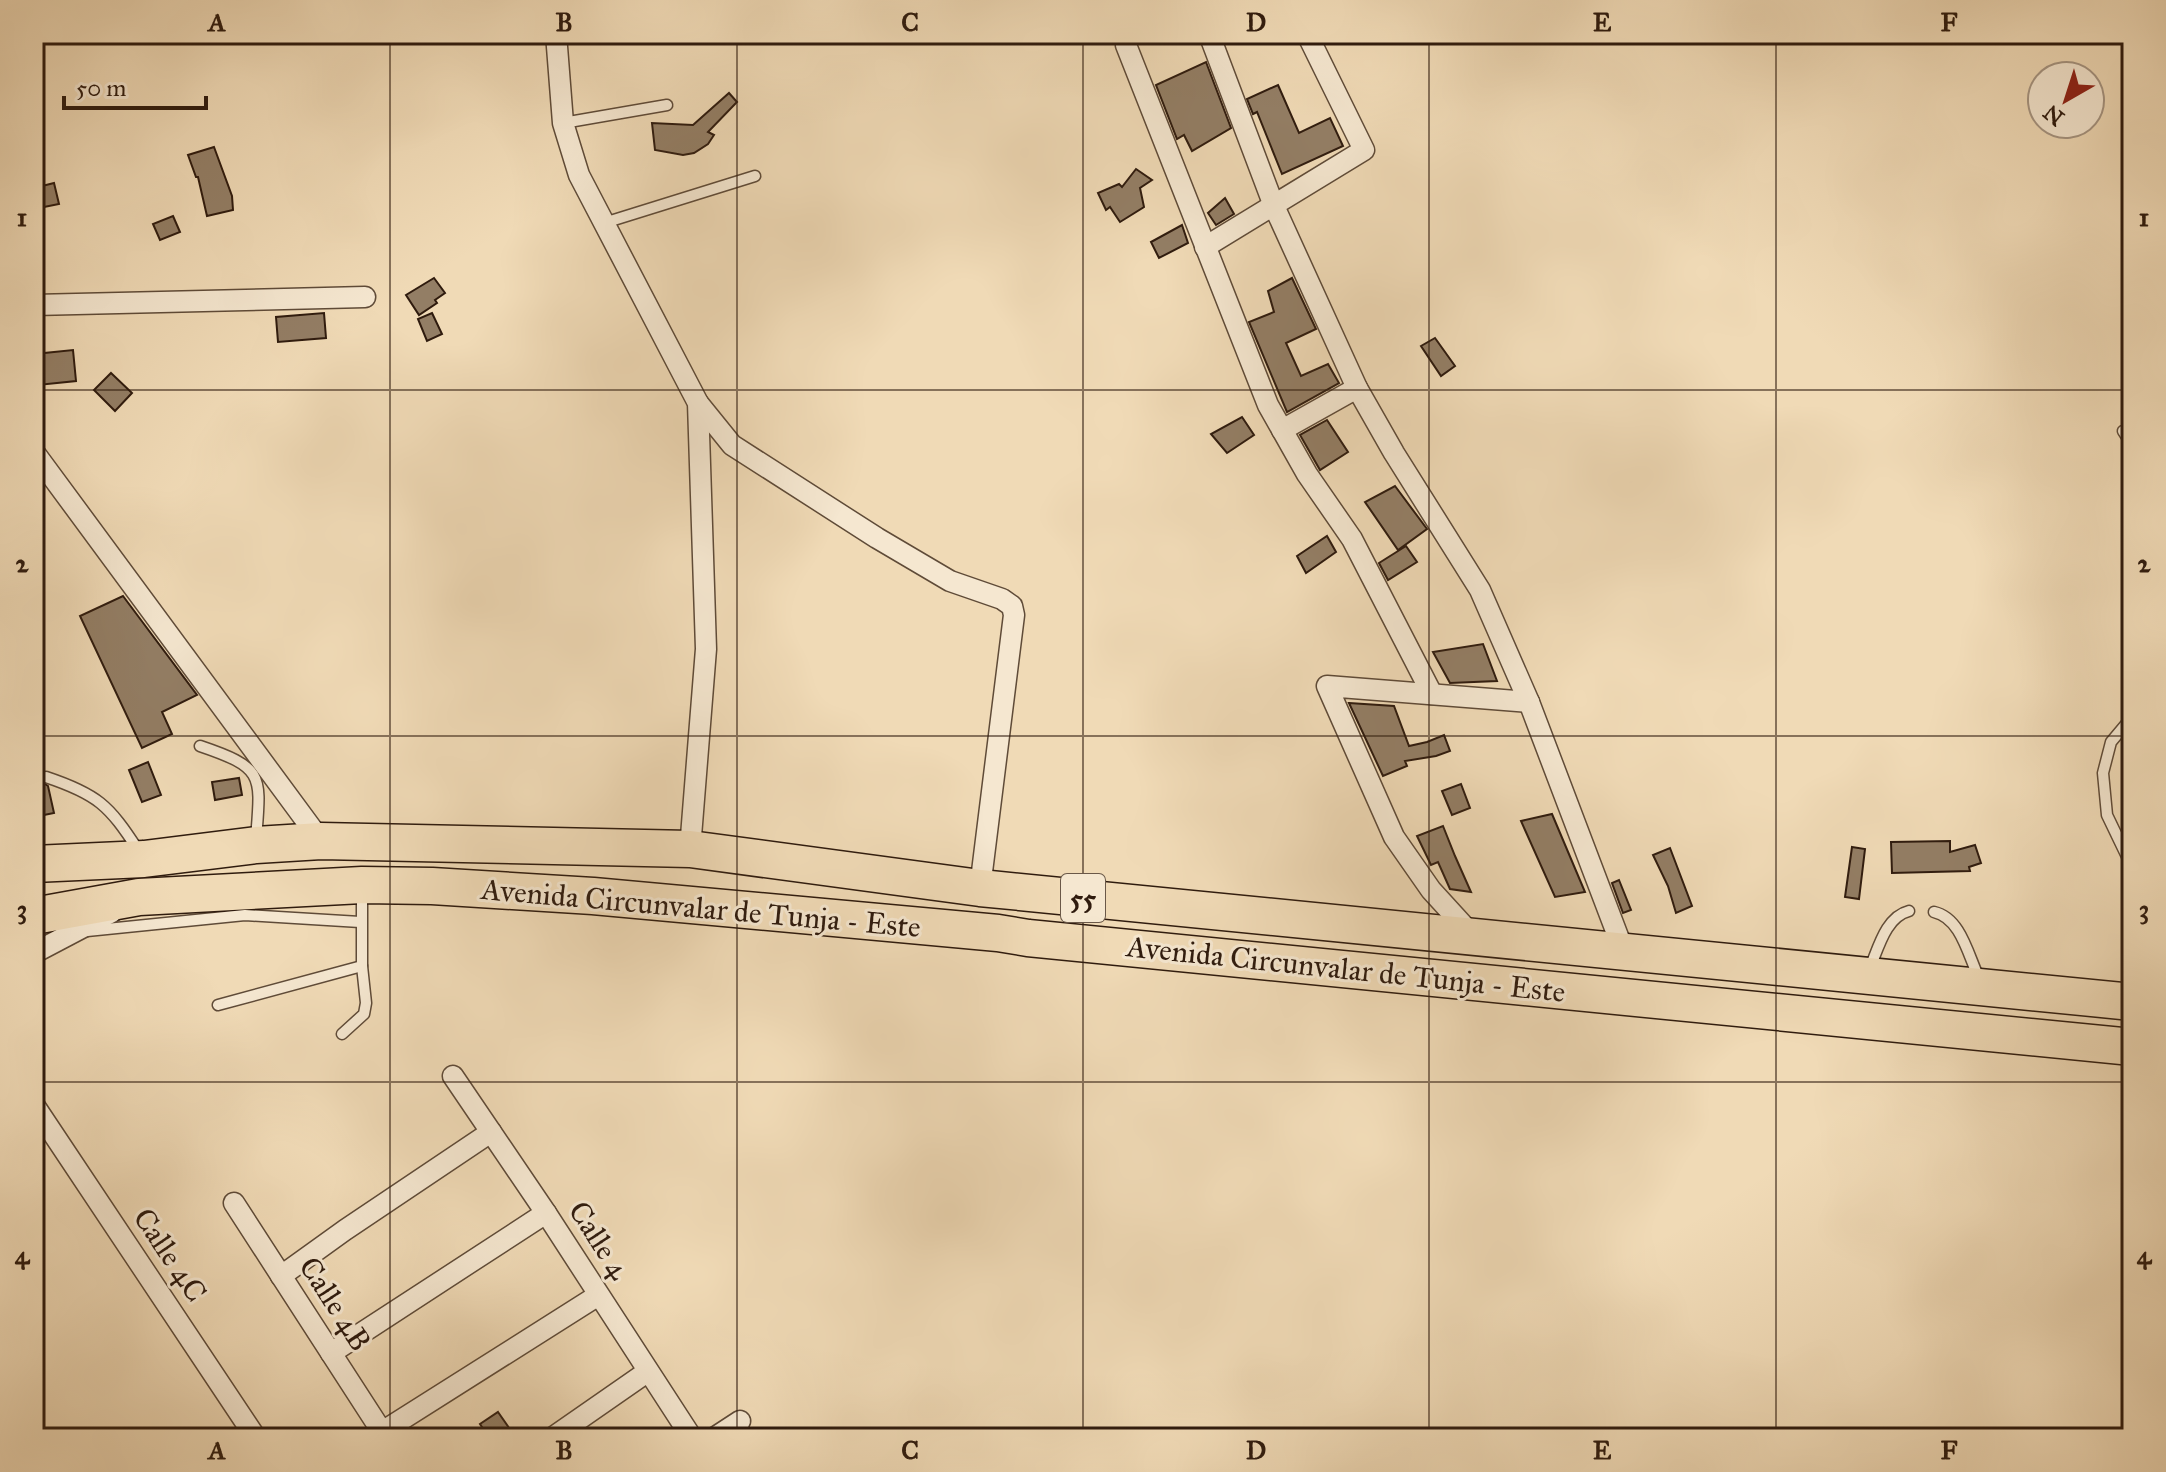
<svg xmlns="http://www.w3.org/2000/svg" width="2166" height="1472" viewBox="0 0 2166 1472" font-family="'IM FELL Great Primer',serif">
	<rect width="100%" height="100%" fill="#f0dab6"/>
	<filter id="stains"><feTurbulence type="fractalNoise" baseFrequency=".0025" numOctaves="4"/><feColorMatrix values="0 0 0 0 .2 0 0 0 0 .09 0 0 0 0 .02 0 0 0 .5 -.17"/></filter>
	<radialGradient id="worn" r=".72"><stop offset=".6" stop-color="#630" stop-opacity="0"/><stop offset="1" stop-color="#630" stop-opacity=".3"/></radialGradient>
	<!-- building -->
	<g fill="#937e65" stroke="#2f1b0e" stroke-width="2">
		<polygon points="1206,62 1231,128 1192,151 1184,135 1177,139 1156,85"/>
		<polygon points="1278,85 1299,133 1330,118 1343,146 1282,174 1257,112 1253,114 1247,99"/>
		<polygon points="729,93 737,102 708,132 714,135 708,144 694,153 683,155 655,150 652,123 693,125"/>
		<polygon points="214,147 232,196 233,210 207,216 198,177 196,177 188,155"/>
		<polygon points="1136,169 1152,180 1140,188 1144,207 1120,222 1110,207 1106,210 1098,193 1119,184 1122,187"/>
		<polygon points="54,183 59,204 34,209 34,188"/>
		<polygon points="1225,198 1234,214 1216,225 1208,213"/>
		<polygon points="173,216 180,232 160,240 153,224"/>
		<polygon points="1182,225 1188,243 1159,258 1151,242"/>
		<polygon points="434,278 445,293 435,300 437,303 419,315 406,295"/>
		<polygon points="1292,278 1316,329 1286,343 1301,376 1328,364 1339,383 1287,412 1249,322 1274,312 1268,291"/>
		<polygon points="324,313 326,338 278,342 276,317"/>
		<polygon points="432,313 442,334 427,341 418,319"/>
		<polygon points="1435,338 1455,366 1441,376 1421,346"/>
		<polygon points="73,350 76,381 38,385 35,354"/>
		<polygon points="111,373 132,393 115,411 94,390"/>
		<polygon points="1242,417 1254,435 1227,453 1211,434"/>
		<polygon points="1327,420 1348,452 1320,470 1300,435"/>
		<polygon points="1395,486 1427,529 1398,550 1365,502"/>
		<polygon points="1327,536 1336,552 1306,573 1297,556"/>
		<polygon points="1406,546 1417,562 1388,580 1379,563"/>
		<polygon points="123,596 197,695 162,712 172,734 142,748 80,616"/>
		<polygon points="1483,644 1497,681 1450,683 1433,652"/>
		<polygon points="1349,703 1394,706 1409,746 1427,742 1444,735 1450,751 1436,756 1405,761 1407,766 1383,776"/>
		<polygon points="40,752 44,769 39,774 38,779 48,786 54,813 34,817 34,753"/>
		<polygon points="148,762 161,795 142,802 129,770"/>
		<polygon points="239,778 242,795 215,800 212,782"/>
		<polygon points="1461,784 1470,808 1452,815 1442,791"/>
		<polygon points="1552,814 1585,892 1555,897 1521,821"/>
		<polygon points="1443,826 1455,856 1471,892 1450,889 1438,862 1431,865 1417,836"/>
		<polygon points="1950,841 1950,852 1975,845 1981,863 1969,867 1970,871 1892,873 1891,842"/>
		<polygon points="1852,847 1865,849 1859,899 1845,897"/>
		<polygon points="1670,848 1692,906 1676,913 1668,886 1653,855"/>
		<polygon points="1619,880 1631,910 1623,913 1612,883"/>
		<polygon points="498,1412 516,1438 489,1438 480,1424"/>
	</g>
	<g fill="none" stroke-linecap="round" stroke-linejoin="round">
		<!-- lane casing -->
		<g stroke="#5f4b38" stroke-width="13">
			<g id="lane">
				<polyline points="563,123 667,105"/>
				<polyline points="604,223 755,176"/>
				<polyline points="2123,431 2132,445"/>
				<polyline points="2132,717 2111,742 2103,773 2107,815 2132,867"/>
				<path d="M200,746C265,768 261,775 256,839"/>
				<path d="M46,777C97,794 109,805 138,850"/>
				<path d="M1934,912C1961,918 1968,955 1979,978"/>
				<polyline points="87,931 245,915 360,922"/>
				<path d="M1869,970C1878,950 1885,917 1909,911"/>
				<polyline points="218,1005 362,966"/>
				<polyline points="342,1034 364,1014 366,1003 362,966 362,891"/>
			</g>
		</g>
		<!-- street casing -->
		<g stroke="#5f4b38" stroke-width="23">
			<g id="street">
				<polyline points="556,34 563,123 579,175 698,403 706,649 690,849"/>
				<polyline points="1209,34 1274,206 1357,388 1394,453 1480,590 1529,702 1624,952"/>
				<polyline points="1126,45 1268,405 1307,474 1352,539 1432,694"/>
				<polyline points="1205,247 1364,150 1307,34"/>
				<polyline points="34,305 365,297"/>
				<polyline points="698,403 732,445 877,538 950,581 1002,599 1012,606 1014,615 980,888"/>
				<polyline points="1282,430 1357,388"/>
				<polyline points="34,452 321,841"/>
				<polyline points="1473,936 1431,890 1394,837 1327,686 1529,702"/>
				<polyline points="34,953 112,912"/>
				<polyline points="453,1076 546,1213 692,1438"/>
				<polyline points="34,1105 256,1438"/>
				<polyline points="234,1203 386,1438"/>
				<polyline points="281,1276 345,1230 491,1132"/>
				<polyline points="331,1353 546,1213"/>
				<polyline points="382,1432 597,1296"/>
				<polyline points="552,1438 647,1372"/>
				<polyline points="714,1438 740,1421"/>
			</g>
		</g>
		<!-- highway casing -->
		<g stroke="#2f1b0e" stroke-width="39">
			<g id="highway">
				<polyline points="34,864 144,859 256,845 321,841 690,849 980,888 2132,1002"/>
				<polyline points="34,916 139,897 362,885 432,886 593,896 998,933 1028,938 2132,1047"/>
			</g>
		</g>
		<!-- lane -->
		<use href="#lane" stroke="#f5e7d0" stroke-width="10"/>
		<!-- street -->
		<use href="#street" stroke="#f5e7d0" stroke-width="20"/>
		<!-- highway -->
		<use href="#highway" stroke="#f0dab6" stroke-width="36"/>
	</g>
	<!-- grid -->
	<path fill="none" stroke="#2f1b0e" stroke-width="2" stroke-opacity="0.55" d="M390,34V1438M737,34V1438M1083,34V1438M1429,34V1438M1776,34V1438M34,390H2132M34,736H2132M34,1082H2132"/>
	<g text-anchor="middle" stroke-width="6" stroke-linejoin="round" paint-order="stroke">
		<!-- shield labels -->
		<rect fill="#f5e7d0" stroke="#6a5848" stroke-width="2" x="1061" y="874" width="44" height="48" rx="6"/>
		<g font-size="28" font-weight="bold" fill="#2f1b0e">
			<text x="1083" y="908">55</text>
		</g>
		<!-- street labels -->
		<g font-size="30" fill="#2f1b0e" stroke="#f5e7d0">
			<text transform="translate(701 908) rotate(5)" y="10">Avenida Circunvalar de Tunja - Este</text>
			<text transform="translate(1346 969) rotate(6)" y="10">Avenida Circunvalar de Tunja - Este</text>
			<text transform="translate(599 1240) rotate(57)" y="10">Calle 4</text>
			<text transform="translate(170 1255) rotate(56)" y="10">Calle 4C</text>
			<text transform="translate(335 1304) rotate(57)" y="10">Calle 4B</text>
		</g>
	</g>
	<!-- margin -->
	<rect width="2166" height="1472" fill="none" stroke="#f0dab6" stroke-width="88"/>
	<!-- north arrow -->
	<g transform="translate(2066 100) rotate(219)"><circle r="38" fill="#f5e7d0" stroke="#a69582" stroke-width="2"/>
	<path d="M0-6L14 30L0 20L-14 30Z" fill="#8f2418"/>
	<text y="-12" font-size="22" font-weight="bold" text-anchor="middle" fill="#2f1b0e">N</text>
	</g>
	<!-- scale -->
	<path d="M64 96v12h142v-12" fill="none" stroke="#2f1b0e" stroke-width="4"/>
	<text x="76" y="96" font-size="24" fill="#2f1b0e" stroke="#f5e7d0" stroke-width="6" paint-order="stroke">50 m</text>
	<rect x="44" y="44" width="2078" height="1384" fill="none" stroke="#2f1b0e" stroke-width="3"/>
	<g font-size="26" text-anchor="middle" font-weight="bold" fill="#2f1b0e">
		<text x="217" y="31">A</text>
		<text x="564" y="31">B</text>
		<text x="910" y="31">C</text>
		<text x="1256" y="31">D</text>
		<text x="1602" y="31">E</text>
		<text x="1949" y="31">F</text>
		<text x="22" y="226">1</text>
		<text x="2144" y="226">1</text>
		<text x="22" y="572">2</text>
		<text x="2144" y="572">2</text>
		<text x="22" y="918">3</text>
		<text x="2144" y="918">3</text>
		<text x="22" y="1264">4</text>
		<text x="2144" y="1264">4</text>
		<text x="217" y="1459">A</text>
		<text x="564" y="1459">B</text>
		<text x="910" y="1459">C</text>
		<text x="1256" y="1459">D</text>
		<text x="1602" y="1459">E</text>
		<text x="1949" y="1459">F</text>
	</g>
	<rect width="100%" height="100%" filter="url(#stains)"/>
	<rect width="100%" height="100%" fill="url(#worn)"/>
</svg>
